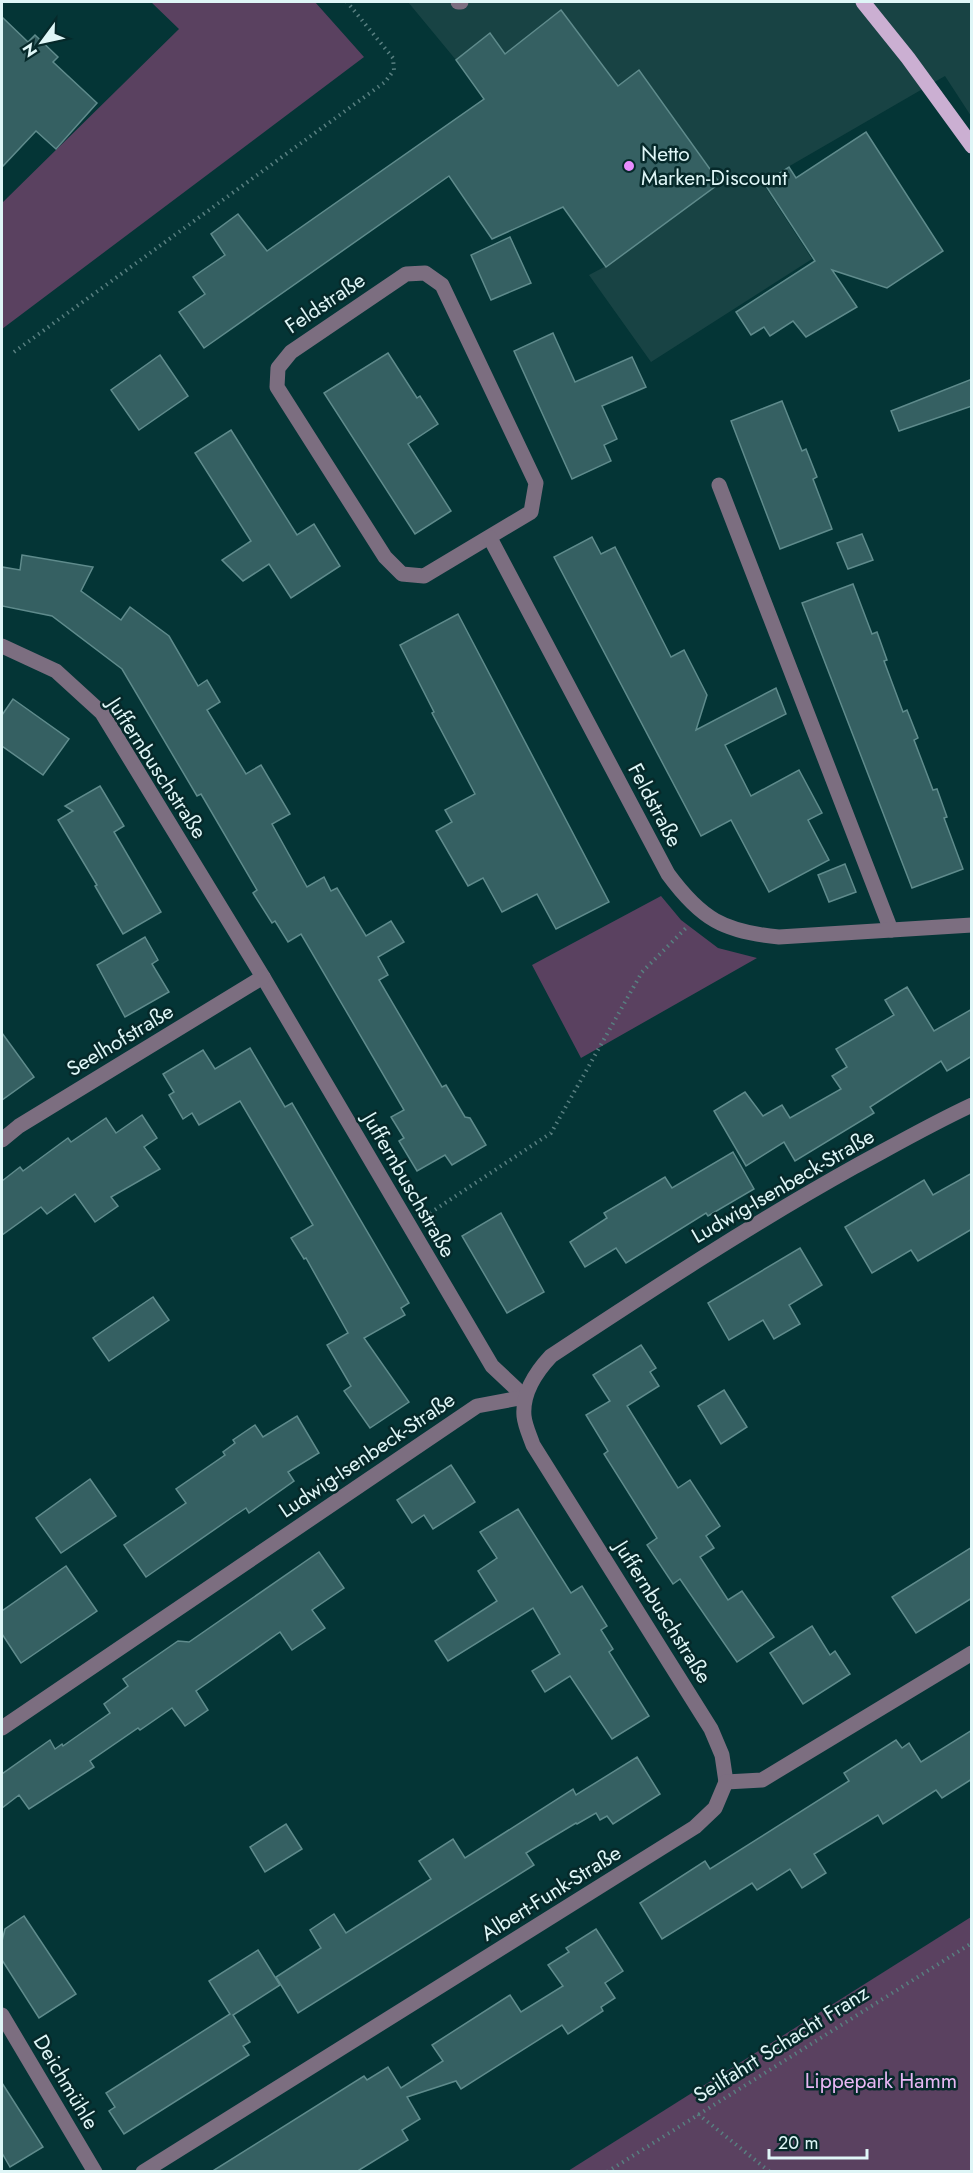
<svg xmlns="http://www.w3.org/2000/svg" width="973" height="2173" viewBox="0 0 973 2173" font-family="Jost,sans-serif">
	<rect width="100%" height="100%" fill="#043536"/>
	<!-- built -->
	<polygon fill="#184344" points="408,2 971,2 971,116 945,76 762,182 812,259 651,362 589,275 606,266 456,60"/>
	<!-- green -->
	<g fill="#5a4160">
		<polygon points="151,2 315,2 364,57 2,329 2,203 179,29"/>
		<polygon points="661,896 681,920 718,948 757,958 581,1058 532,965"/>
		<polygon points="971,1917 971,2171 568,2171"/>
	</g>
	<!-- building -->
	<g fill="#356062" stroke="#5f8b8c" stroke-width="1.5">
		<polygon points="561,10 618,86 639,70 720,183 606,267 563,207 492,239 449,176 204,348 179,312 205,294 193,277 225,255 211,234 238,214 267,251 484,99 456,60 490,33 505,54"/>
		<polygon points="2,17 28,42 35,35 58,57 53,62 97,103 56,149 36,131 2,167"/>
		<polygon points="866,132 943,251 887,288 832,270 857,307 806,337 793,321 770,336 764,327 751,335 736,312 815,261 764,183 789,167 796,178"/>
		<polygon points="510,237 531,283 491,300 471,255"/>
		<polygon points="553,333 575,382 632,357 646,387 602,406 617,439 604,445 611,461 572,479 514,351"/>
		<polygon points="388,353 417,398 420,396 438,424 408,444 451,511 415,534 324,393"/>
		<polygon points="160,355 188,396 139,430 111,390"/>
		<polygon points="972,379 972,406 899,431 891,411"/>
		<polygon points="782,401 802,451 806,449 817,477 813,479 832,529 780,549 731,421"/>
		<polygon points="231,430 297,535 314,524 340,566 291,598 269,564 243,581 222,560 251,541 195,453"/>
		<polygon points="862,534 873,560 848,569 837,543"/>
		<polygon points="592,537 601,554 615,547 671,657 684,650 707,695 696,730 776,688 786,714 725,745 751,796 799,770 822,813 808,820 829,860 769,892 731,820 701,836 554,557"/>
		<polygon points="22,555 93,567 81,591 121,620 130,607 169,636 198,686 207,680 220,702 207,710 246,774 261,765 290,814 272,824 307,887 324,877 331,891 337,888 366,936 391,921 404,942 378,957 388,975 379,980 442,1087 446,1085 465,1117 470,1118 486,1145 452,1165 445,1155 417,1171 399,1141 404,1138 391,1117 404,1110 301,934 288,942 275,921 272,923 253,893 257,890 201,794 197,796 122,669 52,616 2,606 2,567 20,570"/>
		<polygon points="853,584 872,634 877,632 887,660 884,661 903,712 907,710 918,738 914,740 933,790 937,789 947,817 944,818 963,869 912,888 802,603"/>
		<polygon points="458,614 609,902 556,929 537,894 502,912 483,878 468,886 436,831 452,822 445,810 475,794 432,713 434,712 400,645"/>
		<polygon points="13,699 69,739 43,775 2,746 2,715"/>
		<polygon points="100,786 124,826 114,832 161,912 123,934 95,886 97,885 58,820 73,811 65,806"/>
		<polygon points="845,864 856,892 829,902 818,875"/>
		<polygon points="145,937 158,960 152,964 169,992 125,1017 97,965"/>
		<polygon points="907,987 934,1031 972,1009 972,1056 947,1071 941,1061 870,1107 874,1113 795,1161 784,1142 746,1166 714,1111 745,1092 763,1116 782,1105 790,1118 841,1089 832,1076 847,1067 836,1049 894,1015 885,1000"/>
		<polygon points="2,1033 34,1077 2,1100"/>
		<polygon points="250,1048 285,1107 292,1103 409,1303 401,1308 405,1315 364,1338 409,1402 370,1428 344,1391 351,1386 327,1345 348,1333 306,1258 304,1259 291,1238 313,1225 240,1101 199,1125 192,1113 183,1119 169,1095 174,1092 163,1074 203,1050 215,1069"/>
		<polygon points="142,1115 157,1138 144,1147 160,1169 111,1197 118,1206 95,1222 75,1194 47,1214 41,1207 2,1235 2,1181 20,1167 23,1171 68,1138 71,1142 106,1118 116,1133"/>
		<polygon points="733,1152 754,1189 708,1216 706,1213 626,1263 616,1248 585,1267 570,1242 607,1218 604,1213 665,1177 672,1188"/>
		<polygon points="972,1173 972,1229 918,1261 911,1250 872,1273 845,1227 924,1180 933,1195"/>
		<polygon points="501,1213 544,1292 507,1313 462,1236"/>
		<polygon points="800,1248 822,1285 789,1305 800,1324 774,1339 763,1320 729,1340 708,1303"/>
		<polygon points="153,1297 169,1320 109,1361 93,1338"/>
		<polygon points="641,1345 656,1368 650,1372 659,1386 627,1406 678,1488 690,1480 720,1526 706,1536 714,1548 700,1557 728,1600 742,1591 774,1637 737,1662 680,1579 673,1584 647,1545 657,1538 604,1454 608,1451 586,1415 610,1401 593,1375"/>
		<polygon points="724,1390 747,1427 721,1444 698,1406"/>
		<polygon points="297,1416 319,1453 288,1472 294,1481 249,1513 246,1508 234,1516 146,1577 124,1545 186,1503 176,1489 225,1455 223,1452 235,1443 233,1440 255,1425 263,1437"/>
		<polygon points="451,1465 475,1502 433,1529 424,1515 412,1523 397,1500"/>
		<polygon points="90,1479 116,1516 61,1553 36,1518"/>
		<polygon points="518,1509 571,1593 582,1586 607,1626 601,1630 613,1649 609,1652 649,1716 612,1739 570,1676 545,1692 532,1671 560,1654 533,1608 448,1661 435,1641 497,1601 478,1571 497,1558 480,1532"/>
		<polygon points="972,1547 972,1598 916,1633 892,1597"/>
		<polygon points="319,1552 344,1588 312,1610 325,1628 292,1650 280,1632 196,1691 208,1710 185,1726 172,1708 140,1730 138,1728 90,1761 94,1767 29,1809 19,1795 2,1808 2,1774 50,1740 55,1749 62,1744 63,1746 110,1713 104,1704 128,1686 123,1679 178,1641 189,1642"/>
		<polygon points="66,1566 97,1611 21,1663 2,1634 2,1611"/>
		<polygon points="812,1626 830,1655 835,1651 850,1674 803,1704 770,1653"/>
		<polygon points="972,1730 972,1779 942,1798 936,1790 883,1824 878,1815 814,1854 826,1873 802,1888 790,1869 757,1890 752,1883 662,1939 640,1903 705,1861 710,1869 849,1781 844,1773 896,1740 902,1748 909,1743 921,1762"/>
		<polygon points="637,1757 660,1794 613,1824 607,1816 600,1820 596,1813 577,1824 576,1823 526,1853 534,1865 298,2013 276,1977 321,1948 310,1930 334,1914 346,1933 431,1879 419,1861 453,1839 465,1858 573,1789 576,1795"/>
		<polygon points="286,1824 302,1849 265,1872 250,1847"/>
		<polygon points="24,1916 76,1994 39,2018 2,1960 2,1941 5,1929"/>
		<polygon points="596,1929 623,1971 605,1983 615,1998 601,2007 603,2011 568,2034 562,2025 461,2089 456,2081 407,2097 420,2119 402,2130 408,2140 356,2172 211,2172 364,2076 367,2080 388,2067 401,2088 443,2061 432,2045 510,1995 521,2012 563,1986 548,1965 569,1952 566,1948"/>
		<polygon points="258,1950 280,1985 233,2015 250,2042 243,2046 249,2055 124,2134 109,2111 115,2107 106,2093 230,2014 209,1981"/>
		<polygon points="2,2083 43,2147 10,2167 2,2153"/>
	</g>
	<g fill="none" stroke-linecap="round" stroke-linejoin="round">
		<!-- path -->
		<g stroke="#587f80" stroke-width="4" stroke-dasharray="1.5 4.5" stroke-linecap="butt">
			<polyline points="14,352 385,82 394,70 393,58 347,2"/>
			<polyline points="430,1213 551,1133 642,972 686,928"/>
			<polyline points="698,2114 770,2172"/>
			<polyline points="607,2172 972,1943"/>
		</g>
		<!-- minor -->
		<g stroke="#7c6e80" stroke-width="15">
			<polyline points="458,2 461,2"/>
			<polygon points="425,273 442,285 536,483 531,512 424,576 402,574 385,557 277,387 278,368 291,352 406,274"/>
			<polyline points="719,485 891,930"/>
			<path d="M490,538L668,874C701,919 724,932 779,937L972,925"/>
			<polyline points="2,646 56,671 102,713 263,977 492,1366 525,1397"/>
			<polyline points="2,1140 19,1126 263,977"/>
			<polyline points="2,1728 477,1406 525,1397"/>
			<path d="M726,1782L722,1755L711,1729L533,1445C530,1436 525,1426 524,1416C522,1392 536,1372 551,1356C651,1290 750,1225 854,1167C893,1146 931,1124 972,1105"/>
			<polyline points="726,1782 762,1780 972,1653"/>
			<polyline points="2,2015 95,2172"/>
			<polyline points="143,2172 695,1827 715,1808 726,1782"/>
		</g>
		<!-- major -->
		<polyline stroke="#cbafd2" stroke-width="15" points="863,2 908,58 972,146"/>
	</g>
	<!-- markers -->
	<circle fill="#e98dfe" stroke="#06292a" stroke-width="2" cx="629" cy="166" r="6"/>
	<g text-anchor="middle" stroke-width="5" stroke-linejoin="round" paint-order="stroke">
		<!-- poi labels -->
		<g font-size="21" fill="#dff6f7" stroke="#06292a" text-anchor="start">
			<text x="641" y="161">Netto<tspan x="641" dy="24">Marken-Discount</tspan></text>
		</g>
		<!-- street labels -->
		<g font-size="21" fill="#dff6f7" stroke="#06292a">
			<text transform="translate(325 303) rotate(-34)" y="7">Feldstraße</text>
			<text transform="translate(157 768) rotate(57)" y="7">Juffernbuschstraße</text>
			<text transform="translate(655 805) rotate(62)" y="7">Feldstraße</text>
			<text transform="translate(120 1040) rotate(-31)" y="7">Seelhofstraße</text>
			<text transform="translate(409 1185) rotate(60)" y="7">Juffernbuschstraße</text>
			<text transform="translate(783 1186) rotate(-30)" y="7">Ludwig-Isenbeck-Straße</text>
			<text transform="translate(367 1455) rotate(-34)" y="7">Ludwig-Isenbeck-Straße</text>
			<text transform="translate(663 1612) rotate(58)" y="7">Juffernbuschstraße</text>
			<text transform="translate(551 1893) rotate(-32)" y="7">Albert-Funk-Straße</text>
			<text transform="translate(781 2044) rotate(-32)" y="7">Seilfahrt Schacht Franz</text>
			<text transform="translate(66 2082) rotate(59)" y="7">Deichmühle</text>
		</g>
		<!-- park labels -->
		<g font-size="21" fill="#e8b7f4" stroke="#06292a">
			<text x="881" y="2088">Lippepark Hamm</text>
		</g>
	</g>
	<!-- border -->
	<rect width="973" height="2173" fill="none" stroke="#dff6f7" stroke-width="6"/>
	<!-- north arrow -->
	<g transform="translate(42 42) rotate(237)" stroke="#06292a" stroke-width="4.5" paint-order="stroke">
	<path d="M0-4.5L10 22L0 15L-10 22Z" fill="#dff6f7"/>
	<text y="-9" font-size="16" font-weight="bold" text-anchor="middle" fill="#dff6f7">N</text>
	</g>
	<!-- scale -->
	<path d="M769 2149v9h98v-9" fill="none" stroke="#dff6f7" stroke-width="3"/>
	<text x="778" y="2149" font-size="18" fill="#dff6f7" stroke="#06292a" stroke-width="4.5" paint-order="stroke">20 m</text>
</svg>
